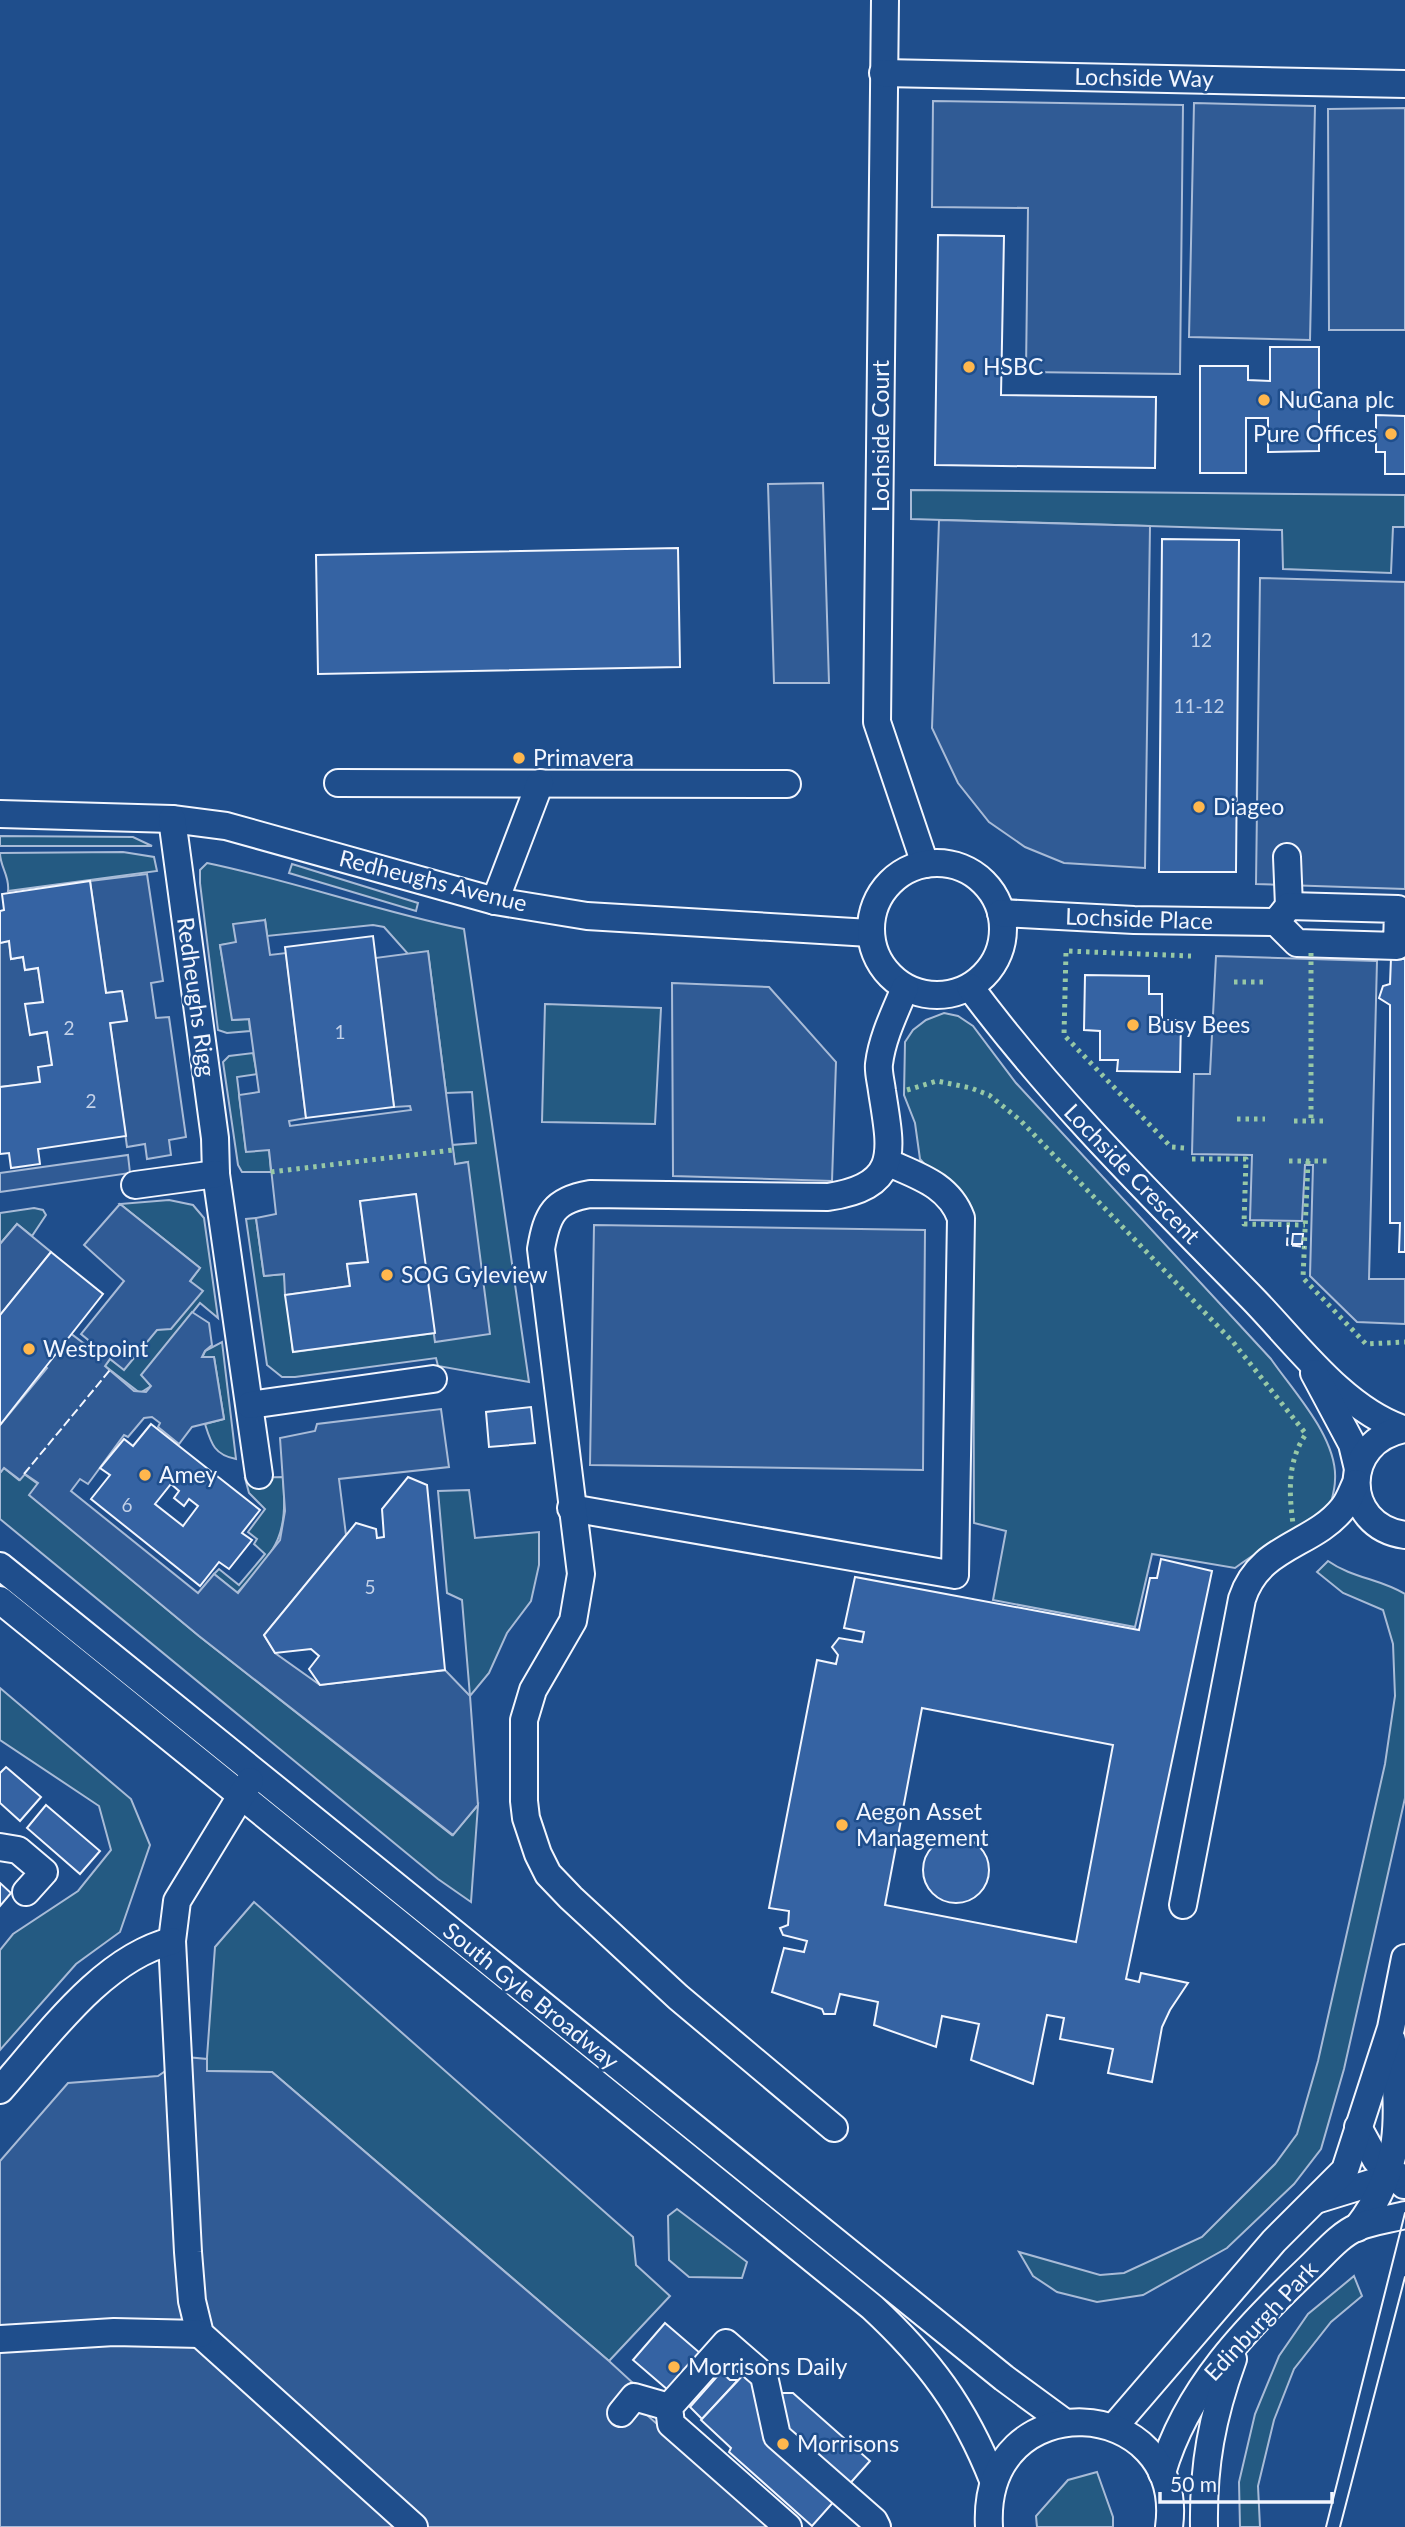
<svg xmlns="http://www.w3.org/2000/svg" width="1405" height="2527" viewBox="0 0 1405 2527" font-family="Lato,sans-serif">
	<rect width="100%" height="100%" fill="#1f4e8c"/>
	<!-- green -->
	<g fill="#245a82" stroke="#a8bbd7" stroke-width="2">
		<polygon points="911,490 1405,495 1405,527 1393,527 1391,573 1283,569 1282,530 911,519"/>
		<polygon points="0,836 133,837 152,846 0,846"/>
		<path d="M123,852L154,857L157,871L8,891C10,876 0,867 0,853Z"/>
		<path d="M207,863C294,881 377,911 464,929L529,1382L438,1366L436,1358L295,1377H282L267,1365L246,1219L256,1218L264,1276L284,1274L293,1352L435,1333V1341L468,1162L455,1165L452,1145L476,1143L472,1092L446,1093L428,952L408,954L384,927L373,925L267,936L265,920L236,943L220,945L233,1020L249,1019L250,1031L227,1033L218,1030L200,883V870Z"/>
		<polygon points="292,864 418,903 416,911 289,873"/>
		<polygon points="545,1004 661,1008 655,1124 542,1122"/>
		<path d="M944,1013L958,1016L973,1026L1016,1083L1271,1359C1293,1391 1338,1438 1335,1480C1335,1489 1332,1498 1330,1507C1299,1530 1265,1545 1235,1568L1152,1554L1135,1627L993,1600L1006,1531L974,1523L973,1220L920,1159L915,1123L904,1095L905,1042L913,1030L926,1020Z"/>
		<polygon points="253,1053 257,1074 237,1077 246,1151 269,1149 271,1172 242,1172 238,1165 223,1062 229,1056"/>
		<polygon points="169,1200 193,1205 204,1218 218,1318 200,1303 142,1375 151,1386 140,1393 105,1366 110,1359 124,1369 200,1268 120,1204"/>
		<polygon points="34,1208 43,1210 46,1215 32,1236 17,1224 0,1244 0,1213"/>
		<path d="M222,1342L236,1459C214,1455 211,1443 205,1424L224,1419L214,1357L202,1358L205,1351Z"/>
		<polygon points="4,1468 19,1480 24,1474 38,1484 30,1495 199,1636 452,1835 478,1805 471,1902 438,1879 0,1519 0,1473"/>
		<path d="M283,1477C288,1539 277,1548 237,1593L214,1574L219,1569L239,1585L265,1554L254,1544L257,1539L248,1532L265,1509L249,1493L245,1478Z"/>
		<polygon points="469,1490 475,1538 539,1532 539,1565 531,1601 507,1633 489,1673 470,1696 462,1600 447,1593 438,1491"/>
		<path d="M1328,1561C1352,1578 1381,1579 1405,1594V1798L1344,2069L1321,2149L1294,2184L1227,2248L1143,2295L1097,2302L1057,2292L1033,2276L1019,2252L1100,2275L1124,2273L1202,2237L1275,2164L1297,2134L1318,2061L1385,1764L1395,1696L1393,1644L1383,1610L1343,1593L1317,1572Z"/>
		<polygon points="0,1688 131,1799 150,1845 120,1932 76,1964 0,2050 0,1950 13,1934 78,1891 111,1850 99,1806 0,1740"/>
		<polygon points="254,1902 633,2237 636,2265 670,2296 609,2361 272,2072 206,2071 215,1947"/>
		<polygon points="677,2209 747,2262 742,2278 689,2277 669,2260 668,2216"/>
		<polygon points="1354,2276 1362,2296 1331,2322 1294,2369 1274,2420 1258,2486 1260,2527 1240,2527 1239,2482 1255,2414 1279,2356 1308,2314"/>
		<polygon points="1097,2472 1113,2517 1113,2527 1037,2527 1036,2516 1068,2480"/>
	</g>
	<!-- parking -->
	<g fill="#305b95" stroke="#a8bbd7" stroke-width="2">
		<polygon points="933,101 1183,105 1180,374 1026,372 1028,208 932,207"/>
		<polygon points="1194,103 1315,106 1310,340 1189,337"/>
		<polygon points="1405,108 1405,330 1329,330 1328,109"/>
		<polygon points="823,483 829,683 774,683 768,484"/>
		<polygon points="939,520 1150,526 1145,868 1064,863 1025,847 989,822 958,783 932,728"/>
		<polygon points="1260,578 1405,582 1405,889 1256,884"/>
		<polygon points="147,874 163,981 151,983 156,1018 169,1017 186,1137 169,1140 171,1155 147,1159 145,1144 127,1147 110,1023 127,1020 122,991 106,993 90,881"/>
		<polygon points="265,920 270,955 286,953 306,1118 289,1121 290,1126 411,1110 410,1106 394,1107 375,958 428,951 455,1164 468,1162 490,1334 435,1342 415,1194 360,1201 368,1262 347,1264 350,1286 285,1295 284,1274 264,1276 256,1218 276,1214 269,1150 246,1152 239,1095 259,1092 249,1019 232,1020 220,945 236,942 233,924"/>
		<polygon points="9,941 11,959 23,957 25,970 38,968 43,1002 26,1005 30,1034 47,1032 52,1065 40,1082 0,1087 0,943"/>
		<polygon points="1216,956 1377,961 1369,1279 1405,1279 1405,1324 1357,1322 1310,1276 1313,1165 1305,1165 1302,1221 1250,1220 1252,1155 1192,1154 1194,1074 1210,1074"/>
		<polygon points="672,983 769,987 836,1062 832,1181 673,1176"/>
		<polygon points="128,1155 130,1173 0,1192 0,1173"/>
		<polygon points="120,1204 200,1268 190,1281 203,1291 171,1329 157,1330 124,1370 110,1359 105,1366 134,1391 146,1392 151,1386 141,1375 192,1312 209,1323 212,1345 205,1351 202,1357 214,1357 224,1419 192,1427 179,1444 158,1427 160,1423 152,1417 144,1418 128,1437 124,1435 88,1484 80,1479 71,1491 198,1593 214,1574 238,1593 280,1540 285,1511 280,1438 315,1431 317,1424 441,1409 449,1467 339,1479 346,1535 264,1635 275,1653 320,1685 445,1670 470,1696 478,1805 453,1835 199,1636 29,1495 38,1483 25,1474 20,1480 4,1468 0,1473 0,1425 47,1368 44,1365 70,1333 90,1348 93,1344 81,1334 124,1281 84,1245"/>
		<polygon points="17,1224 51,1252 0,1315 0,1244"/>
		<polygon points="594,1225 925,1230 923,1470 590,1465"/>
		<polygon points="186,2057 207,2059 207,2071 272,2072 609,2361 633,2383 648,2416 772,2527 0,2527 0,2161 68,2083 158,2076"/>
	</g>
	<!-- building -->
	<g fill="#3563a3" stroke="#f2f6ff" stroke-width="2" fill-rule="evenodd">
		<polygon points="938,235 1004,236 1001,395 1156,397 1155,468 935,465"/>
		<polygon points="1270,347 1319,347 1319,451 1268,452 1268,418 1246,418 1246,473 1200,473 1200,366 1248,366 1248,380 1270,381"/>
		<polygon points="1376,415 1405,416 1405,474 1385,474 1385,452 1376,452"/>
		<polygon points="1162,539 1239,540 1236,872 1159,872"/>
		<polygon points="678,548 680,667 318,674 316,555"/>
		<polygon points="90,881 106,993 122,991 127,1021 110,1023 126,1136 38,1149 40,1164 11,1168 9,1153 0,1154 0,1087 40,1082 38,1067 52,1065 47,1032 30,1035 25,1004 43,1002 38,968 25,970 23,957 11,959 9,941 0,943 0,911 4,910 2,894"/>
		<polygon points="373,936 394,1107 306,1118 285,947"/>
		<polygon points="1391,958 1405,959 1405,1252 1399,1252 1400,1223 1390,1223 1390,1005 1379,998 1383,986 1390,984"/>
		<polygon points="1085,975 1149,976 1149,994 1162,994 1162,1020 1181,1020 1180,1072 1117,1071 1118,1060 1100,1060 1100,1031 1084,1030"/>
		<polygon points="416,1194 435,1333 293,1352 285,1295 350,1286 347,1264 368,1262 360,1201"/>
		<polygon points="1293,1234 1303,1234 1302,1244 1292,1244"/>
		<polygon points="51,1252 103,1294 0,1425 0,1315"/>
		<polygon points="531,1407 535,1443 489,1447 486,1412"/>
		<path d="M151,1424L260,1510L242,1533L252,1540L229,1569L219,1562L200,1586L91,1499L110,1475L100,1468L124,1439L133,1446ZM171,1484L179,1491L174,1498L184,1506L189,1499L198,1506L183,1526L155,1504Z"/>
		<polygon points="408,1477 427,1485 445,1670 320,1685 309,1669 319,1656 311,1649 275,1653 264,1635 356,1523 376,1529 377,1538 384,1537 382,1509"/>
		<path d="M1161,1559L1212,1571L1126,1979L1139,1982L1141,1973L1188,1983L1170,2010L1162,2027L1152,2082L1108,2073L1113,2049L1060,2039L1064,2018L1047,2015L1033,2084L971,2060L979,2024L942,2016L936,2047L874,2025L878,2002L840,1994L835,2014H824L822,2009L772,1992L784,1948L804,1952L807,1941L783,1935L780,1928L788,1925L789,1911L769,1908L817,1660L836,1664L838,1655L832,1647L839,1638L862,1642L864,1632L844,1628L855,1577L1139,1630L1150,1578H1157ZM922,1708L1113,1745L1076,1942L885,1905Z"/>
		<polygon points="6,1767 41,1797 20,1821 0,1803 0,1773"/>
		<polygon points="46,1805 100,1851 80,1874 27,1828"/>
		<circle cx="956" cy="1870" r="33"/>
		<polygon points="0,1883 11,1893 0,1906"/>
		<polygon points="665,2323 707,2359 675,2396 633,2360"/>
		<polygon points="721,2372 730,2380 738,2380 702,2419 690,2407"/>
		<polygon points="745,2373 765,2393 793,2393 870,2461 812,2526 729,2452 731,2448 701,2420"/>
	</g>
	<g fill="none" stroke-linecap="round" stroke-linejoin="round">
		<!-- minor casing -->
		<g stroke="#f2f6ff" stroke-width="30">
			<g id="minor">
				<polyline points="885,0 877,722 925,864"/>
				<polyline points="883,73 1405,84"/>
				<polyline points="338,783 787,784"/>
				<polyline points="0,814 172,819 226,826 495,901 587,916 870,933"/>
				<polyline points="172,819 215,1138 216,1174 259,1475"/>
				<polyline points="1287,857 1289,906"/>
				<circle cx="937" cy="929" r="66"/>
				<polyline points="495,901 540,783"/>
				<polyline points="1001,913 1134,920 1276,922 1289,906 1398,909 1397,946 1297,943 1276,922"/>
				<path d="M970,987C1054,1100 1153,1197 1252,1298C1295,1342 1343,1409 1403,1429"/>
				<polyline points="135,1185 216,1174"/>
				<polyline points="1314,1373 1352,1444 1358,1469"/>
				<polyline points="250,1405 433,1379"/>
				<path d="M1405,1429C1341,1440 1340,1526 1405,1535"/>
				<path d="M571,1508L955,1575L961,1218C949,1185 918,1176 889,1163"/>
				<polyline points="0,1566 1004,2378 1064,2422"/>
				<path d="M0,1600L872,2307C929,2360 964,2407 993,2480"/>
				<polyline points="250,1781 177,1901 172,1941 188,2252 192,2301 200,2334 414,2527"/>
				<polyline points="0,1847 18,1850 44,1872 26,1892"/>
				<path d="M1183,1905L1242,1599C1259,1545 1313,1546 1343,1508C1349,1501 1352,1491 1356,1483"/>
				<path d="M0,2090C46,2038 102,1958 172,1941"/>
				<polyline points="1358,2127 1376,2160 1404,2185"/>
				<path d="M834,2128L678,1997L571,1898L548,1874L538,1854L526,1818L524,1801V1720L533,1690L573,1621L581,1574L541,1249C547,1214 554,1200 590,1194L828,1197C902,1186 891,1150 882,1091C881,1082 878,1072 879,1064C882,1038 895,1012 905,988"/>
				<polyline points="1319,2199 1397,2175"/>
				<path d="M1357,2228C1405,2166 1399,2116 1392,2040"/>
				<polyline points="0,2339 114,2332 200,2334"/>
				<polyline points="621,2413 634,2397 669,2407"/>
				<polyline points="1114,2427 1274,2241 1345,2170 1391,2028 1405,1958"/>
				<path d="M1162,2473C1186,2389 1248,2326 1309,2268C1324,2254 1340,2234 1358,2227C1373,2221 1390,2219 1405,2215"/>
				<polyline points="788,2527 671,2424 669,2407 726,2343 764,2376 777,2436 874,2521 877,2527"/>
				<path d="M989,2527C981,2381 1187,2394 1169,2527"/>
				<path d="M1204,2527C1203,2465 1212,2417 1233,2359"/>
			</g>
		</g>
		<!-- minor -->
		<use href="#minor" stroke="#1f4e8c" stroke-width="26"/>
		<!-- tram -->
		<g stroke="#f2f6ff" stroke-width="2">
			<polyline points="1326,2527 1405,2213"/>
			<polyline points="1340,2527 1405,2277"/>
		</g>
		<!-- hedge -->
		<g stroke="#97c8a6" stroke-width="5" stroke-dasharray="3.5 5" stroke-linecap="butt">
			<polyline points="1311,953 1311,1120"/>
			<polyline points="1234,982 1263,982"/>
			<path d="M907,1090L937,1081L971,1088L989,1095L1020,1120L1233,1342L1306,1434C1287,1461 1289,1493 1293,1524"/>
			<polyline points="1237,1119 1265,1119"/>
			<polyline points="1294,1121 1327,1121"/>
			<polyline points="1184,1148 1171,1147 1064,1035 1066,951 1191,956"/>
			<polyline points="1192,1159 1246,1159 1244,1224 1305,1225"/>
			<polyline points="1289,1161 1328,1161"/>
			<polyline points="1308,1161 1303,1278 1366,1344 1405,1342"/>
			<polyline points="271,1172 453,1150"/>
		</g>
		<!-- fence -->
		<g stroke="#f2f6ff" stroke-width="2" stroke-dasharray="9 3.5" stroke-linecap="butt">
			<polyline points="1288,1225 1287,1245 1305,1247"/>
			<polyline points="24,1474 110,1370"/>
		</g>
	</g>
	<!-- markers -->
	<g fill="#ffb74d" stroke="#1f4e8c" stroke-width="2.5">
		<circle cx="969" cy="367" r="7"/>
		<circle cx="1264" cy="400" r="7"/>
		<circle cx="1391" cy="434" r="7"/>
		<circle cx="519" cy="758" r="7"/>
		<circle cx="1199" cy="807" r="7"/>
		<circle cx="1133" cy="1025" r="7"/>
		<circle cx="387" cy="1275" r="7"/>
		<circle cx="29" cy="1349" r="7"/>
		<circle cx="145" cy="1475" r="7"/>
		<circle cx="842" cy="1825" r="7"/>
		<circle cx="674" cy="2367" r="7"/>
		<circle cx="783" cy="2444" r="7"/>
	</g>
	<g text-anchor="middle" stroke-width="5" stroke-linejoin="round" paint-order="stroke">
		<!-- number labels -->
		<g font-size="19" fill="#c3d1e8">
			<text x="1201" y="647">12</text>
			<text x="1199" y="713">11-12</text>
			<text x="69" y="1035">2</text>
			<text x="340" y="1039">1</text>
			<text x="91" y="1108">2</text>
			<text x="127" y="1512">6</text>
			<text x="370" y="1594">5</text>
		</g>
		<!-- street labels -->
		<g font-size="23" fill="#f2f6ff" stroke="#1f4e8c">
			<text transform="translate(1144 78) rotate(1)" y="8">Lochside Way</text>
			<text transform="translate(881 436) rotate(-90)" y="8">Lochside Court</text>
			<text transform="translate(433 881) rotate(14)" y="8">Redheughs Avenue</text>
			<text transform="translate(1139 919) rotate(2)" y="8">Lochside Place</text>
			<text transform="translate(196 997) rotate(82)" y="8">Redheughs Rigg</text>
			<text transform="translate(1132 1174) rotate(46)" y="8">Lochside Crescent</text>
			<text transform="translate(531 1996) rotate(39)" y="8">South Gyle Broadway</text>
			<text transform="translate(1261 2321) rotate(-47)" y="8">Edinburgh Park</text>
		</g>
		<!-- poi labels -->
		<g font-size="23" fill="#f2f6ff" stroke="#1f4e8c" text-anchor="start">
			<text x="983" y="375">HSBC</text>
			<text x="1278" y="408">NuCana plc</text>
			<text x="1377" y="442" text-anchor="end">Pure Offices</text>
			<text x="533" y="766">Primavera</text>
			<text x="1213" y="815">Diageo</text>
			<text x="1147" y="1033">Busy Bees</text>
			<text x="401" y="1283">SOG Gyleview</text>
			<text x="43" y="1357">Westpoint</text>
			<text x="159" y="1483">Amey</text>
			<text x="856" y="1820">Aegon Asset<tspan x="856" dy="26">Management</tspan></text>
			<text x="688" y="2375">Morrisons Daily</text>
			<text x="797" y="2452">Morrisons</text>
		</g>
	</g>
	<!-- scale -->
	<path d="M1160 2492v10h172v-10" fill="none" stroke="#f2f6ff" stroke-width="3.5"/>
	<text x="1170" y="2492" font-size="21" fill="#f2f6ff" stroke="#1f4e8c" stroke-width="5" paint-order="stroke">50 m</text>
</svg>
